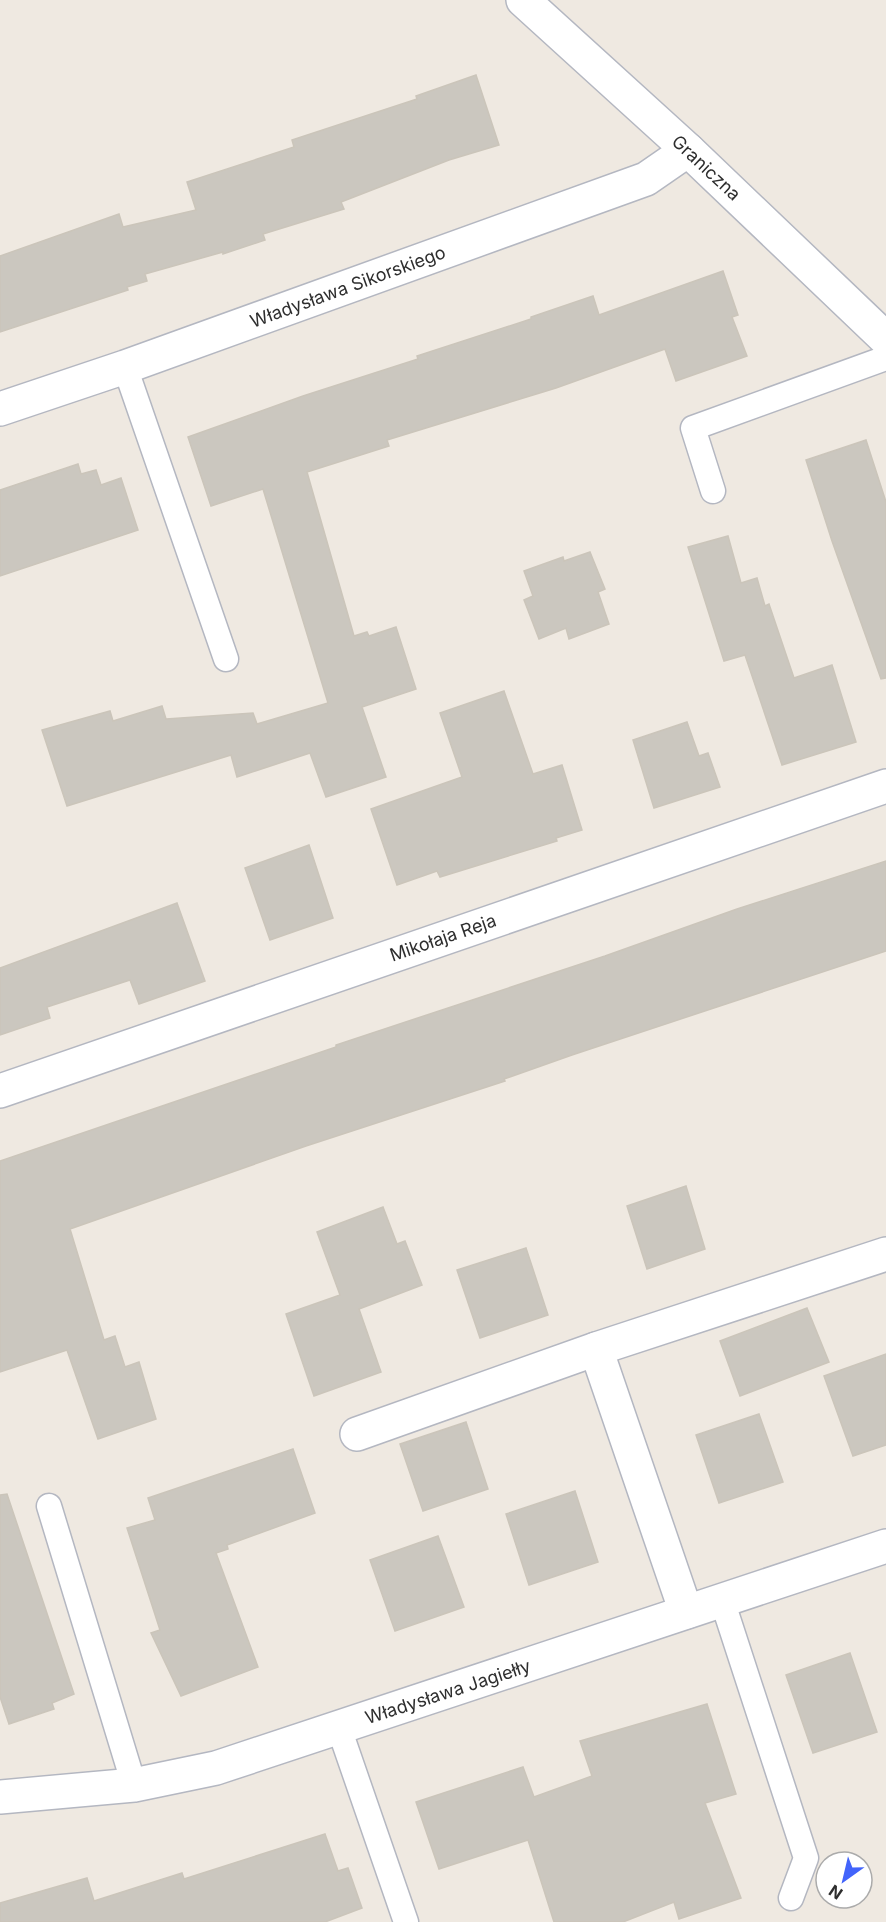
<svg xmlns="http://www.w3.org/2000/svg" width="886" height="1922" viewBox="0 0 886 1922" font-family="Inter,sans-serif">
	<rect width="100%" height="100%" fill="#efe9e1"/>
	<!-- building -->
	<g fill="#cbc7bf" stroke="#cbc5ba" stroke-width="1.5">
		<polygon points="476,75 499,145 449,160 341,202 344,209 263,234 265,240 223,254 223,252 145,274 147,281 127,287 128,290 0,332 0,256 119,214 123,227 196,210 187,182 294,147 292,140 417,99 416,96"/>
		<polygon points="723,271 738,315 732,317 747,356 676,381 665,349 556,388 387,440 389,446 307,472 354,636 367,632 369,636 396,627 416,689 362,707 386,777 326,797 310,753 237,777 231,755 67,806 42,730 110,711 113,721 162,706 166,719 253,713 257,724 328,703 263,489 211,506 188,437 303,396 418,359 417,356 531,319 531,317 593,296 599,315"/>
		<polygon points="866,440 886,502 886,678 881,679 832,541 806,460"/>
		<polygon points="78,464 81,474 96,470 101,485 121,478 138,530 0,576 0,490"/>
		<polygon points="728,536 741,583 757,578 765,606 769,604 794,678 832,665 856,742 782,765 745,655 724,661 688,547"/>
		<polygon points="590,552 605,589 598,592 609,624 569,639 566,628 539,639 524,600 533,596 524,571 563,557 564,561"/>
		<polygon points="504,691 533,774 562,765 582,830 556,838 557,841 440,877 437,871 397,885 371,809 462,777 440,713"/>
		<polygon points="687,722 699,756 708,753 720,787 654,808 633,740"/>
		<polygon points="309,845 333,918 270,940 245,868"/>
		<polygon points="886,861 886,951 572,1055 504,1079 505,1081 306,1146 70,1229 104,1340 115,1336 125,1367 139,1362 156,1419 98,1439 67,1350 0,1372 0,1161 336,1047 336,1045 605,956 737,909"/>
		<polygon points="177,903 205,981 139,1004 130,980 47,1007 50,1018 0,1035 0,968"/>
		<polygon points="686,1186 705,1249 647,1269 627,1206"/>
		<polygon points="383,1207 397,1244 405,1241 422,1285 359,1309 381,1372 314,1396 286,1314 340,1295 317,1232"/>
		<polygon points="526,1248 548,1315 480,1338 457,1270"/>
		<polygon points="807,1308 829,1362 740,1396 720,1341"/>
		<polygon points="886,1354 886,1445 853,1456 824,1376"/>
		<polygon points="759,1414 783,1482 719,1503 696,1435"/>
		<polygon points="466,1422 488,1489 423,1511 400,1444"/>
		<polygon points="293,1449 315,1513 227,1545 228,1549 216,1553 258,1667 181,1696 151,1633 160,1630 127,1528 155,1520 148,1498"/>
		<polygon points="575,1491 598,1562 529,1585 506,1514"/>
		<polygon points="7,1494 74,1694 52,1703 54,1709 9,1724 0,1697 0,1495"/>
		<polygon points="438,1536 464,1607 395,1631 370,1560"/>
		<polygon points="850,1653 877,1732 813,1753 786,1675"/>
		<polygon points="707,1704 736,1794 705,1803 741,1898 679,1919 674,1902 623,1922 554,1922 528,1840 439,1869 416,1802 523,1767 534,1797 592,1776 580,1741"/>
		<polygon points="325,1834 338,1871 348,1868 362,1908 325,1922 0,1922 0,1903 87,1878 94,1901 182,1873 184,1879"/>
	</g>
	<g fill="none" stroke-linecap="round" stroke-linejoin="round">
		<!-- lane casing -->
		<g stroke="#b4b7c1" stroke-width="27">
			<g id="lane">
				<polyline points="125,367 226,659"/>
				<polyline points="713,491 693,428 886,358"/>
				<polyline points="49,1506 134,1785"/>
				<polyline points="722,1600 806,1858 791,1898"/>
				<polyline points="339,1728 406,1922"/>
			</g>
		</g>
		<!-- street casing -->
		<g stroke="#b4b7c1" stroke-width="36">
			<g id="street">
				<polyline points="523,0 688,150 886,339"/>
				<polyline points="0,409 125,367 646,179 688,150"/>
				<polyline points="0,1091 886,786"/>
				<polyline points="596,1349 686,1612"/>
				<polyline points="357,1434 596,1349 886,1254"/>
				<polyline points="0,1797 134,1785 216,1768 886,1546"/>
			</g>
		</g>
		<!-- lane -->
		<use href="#lane" stroke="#fff" stroke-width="24"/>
		<!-- street -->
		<use href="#street" stroke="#fff" stroke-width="33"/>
	</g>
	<g text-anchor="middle" stroke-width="6" stroke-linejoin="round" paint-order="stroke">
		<!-- street labels -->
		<g font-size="18" fill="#2e2e2e" stroke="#fff">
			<text transform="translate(706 168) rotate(43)" y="6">Graniczna</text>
			<text transform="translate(348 287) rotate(-20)" y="6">Władysława Sikorskiego</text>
			<text transform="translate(443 938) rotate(-19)" y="6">Mikołaja Reja</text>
			<text transform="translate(448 1692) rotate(-18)" y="6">Władysława Jagiełły</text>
		</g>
	</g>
	<!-- north arrow -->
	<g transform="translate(844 1880) rotate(214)"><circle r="28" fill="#ffffff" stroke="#ababab" stroke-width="1.5"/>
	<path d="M0-4.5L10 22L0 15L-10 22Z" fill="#4264fb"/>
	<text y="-9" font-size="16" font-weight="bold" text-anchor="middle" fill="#2e2e2e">N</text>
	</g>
</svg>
